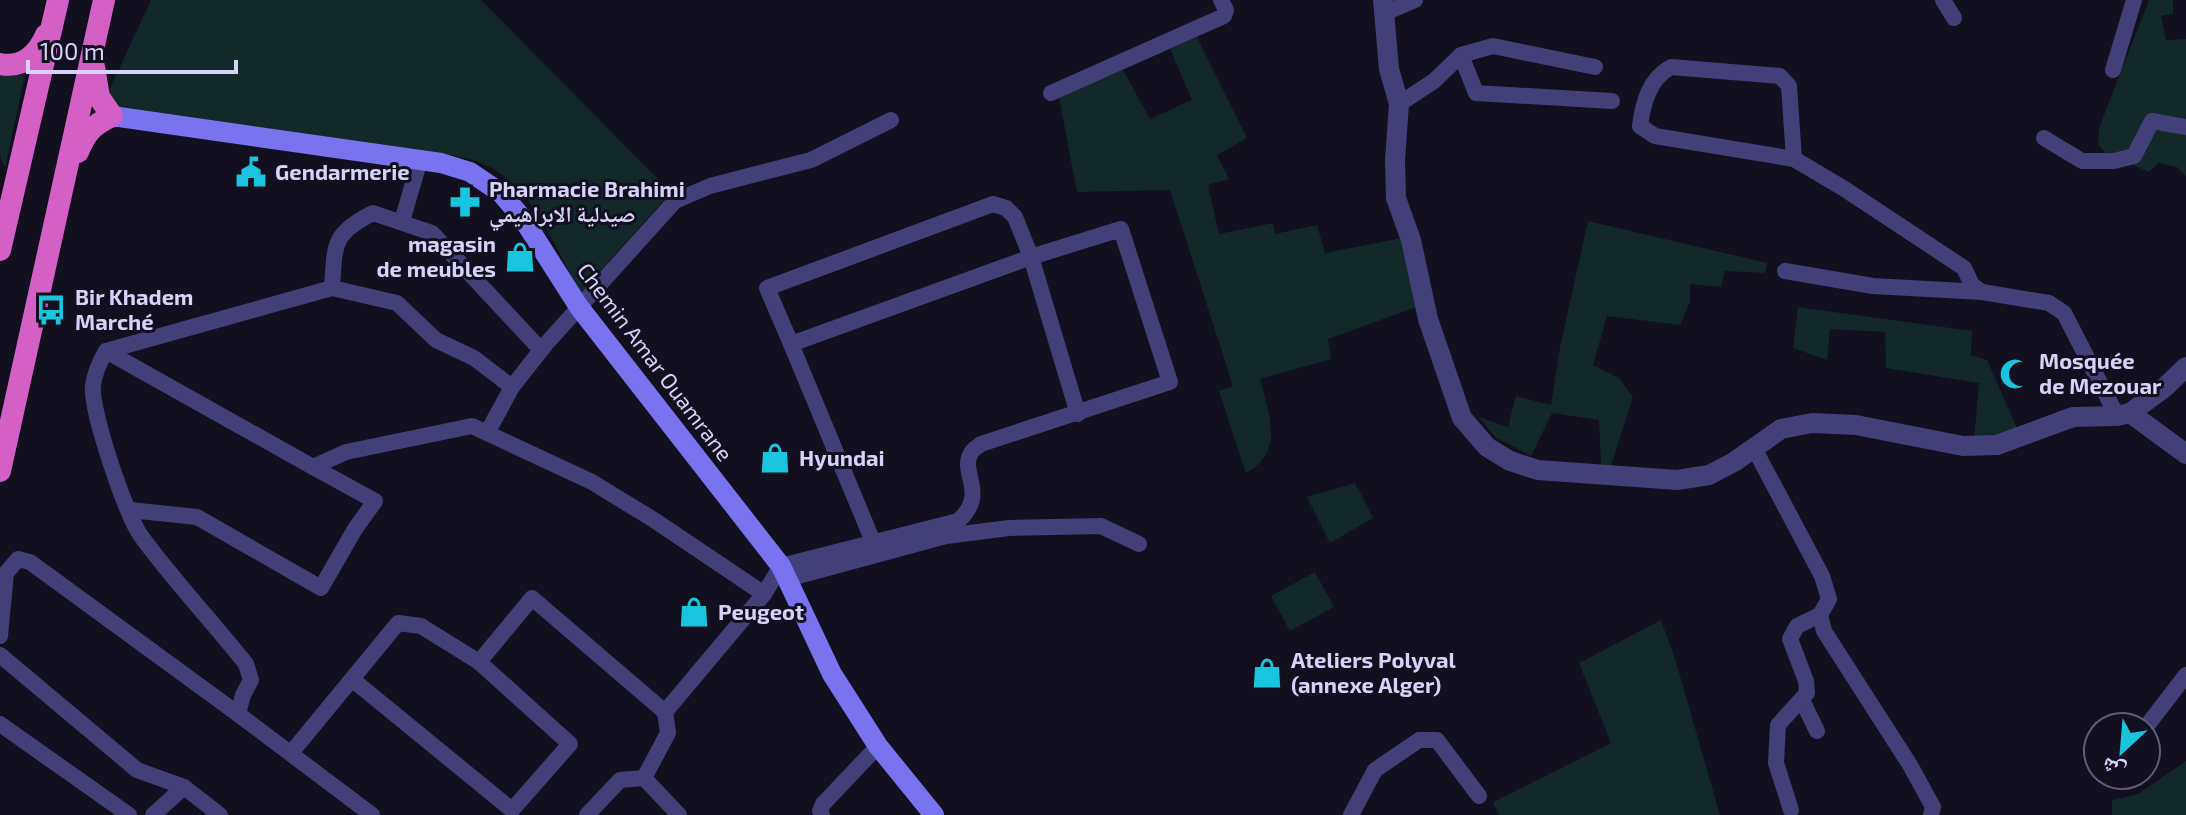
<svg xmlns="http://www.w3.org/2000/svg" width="2186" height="815" viewBox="0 0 2186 815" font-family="'Exo 2','Noto Naskh Arabic',sans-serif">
	<rect width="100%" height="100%" fill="#120f1f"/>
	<!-- green -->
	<g fill="#132828">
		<path d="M151,0H481L671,192L580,294C557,250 536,193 490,167C468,155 440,154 416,150L118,108L108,93Z"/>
		<polygon points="2149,0 2173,0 2173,14 2161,16 2166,40 2186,39 2186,176 2177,167 2159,163 2149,172 2106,153 2098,144 2099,128"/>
		<path d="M1197,37L1247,138L1217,155L1229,179L1208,185L1219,234L1273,223L1275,234L1317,225L1325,253L1402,238L1419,306L1328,339L1331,359L1260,379C1269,414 1285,452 1246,473L1219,391L1233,386L1170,190L1077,192L1059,97L1123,70L1150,119L1192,100L1170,49Z"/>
		<polygon points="0,74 25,74 5,168 0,156"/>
		<polygon points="1588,221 1767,263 1765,273 1725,271 1721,287 1690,284 1690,302 1680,325 1607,316 1593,365 1619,378 1633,397 1611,466 1601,465 1599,420 1552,413 1531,456 1495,437 1479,417 1508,427 1516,396 1551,405 1560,347"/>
		<polygon points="1798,307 1972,331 1971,355 1987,360 2017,428 1996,438 1974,439 1979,383 1886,368 1885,332 1830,329 1827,360 1793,348"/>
		<polygon points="1355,483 1373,518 1330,543 1307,497"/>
		<polygon points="1315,572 1334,607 1290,631 1271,596"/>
		<polygon points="1661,620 1676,662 1720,815 1499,815 1493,802 1611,743 1579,663"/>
		<polygon points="2186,761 2186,815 2112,815 2112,800 2138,794"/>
	</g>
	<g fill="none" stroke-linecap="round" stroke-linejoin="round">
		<!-- minor -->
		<g stroke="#433f78" stroke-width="16">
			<polyline points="1943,0 1954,18"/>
			<polyline points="1385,13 1415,0"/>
			<polyline points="1461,55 1476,93 1612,101"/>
			<polyline points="2113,70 2134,0"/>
			<polyline points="1051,93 1224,16 1226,10 1221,0"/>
			<polyline points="1399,104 1434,81 1461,55 1493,46 1595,67"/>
			<polyline points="2044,138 2082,161 2114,161 2134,156 2152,121 2186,127"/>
			<path d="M1794,159L1789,86L1780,76L1671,67C1649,79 1643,103 1640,126L1655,136L1794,159L1843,188L1964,268L1972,285L1982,292L2049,303L2064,313L2117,416"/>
			<polyline points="402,221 420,160"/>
			<polyline points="1785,271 1873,286 1982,292"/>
			<path d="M332,288C335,246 331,234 373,213L432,233L541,350L545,345"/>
			<polyline points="791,344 767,288 993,204 1006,208 1015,217 1031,257 1078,414"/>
			<polyline points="106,351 313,467 346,452 472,426 592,482 654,520 764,594"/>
			<polyline points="487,433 512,387 545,345 675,201 710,186 811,160 891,120"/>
			<polyline points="1754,448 1822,576 1829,599 1820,615 1824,631 1910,765 1933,807 1931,815"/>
			<polyline points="130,510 197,517 321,588 355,529 375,501 313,467"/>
			<polyline points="787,579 946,536 1009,528 1101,526 1139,544"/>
			<path d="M0,636L6,573L18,559L30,562L238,714L243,695L251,680L246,664C212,621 173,580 141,536C126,515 90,410 93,385C95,372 100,361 106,351L332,288L397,303L436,340L474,358L512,387"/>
			<polyline points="0,655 137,770 184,787 220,815"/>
			<path d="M479,662L532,598L665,712L764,594L781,566L958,521C989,494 959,472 971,453C973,449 978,447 981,444L1170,382L1121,229L1031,257L791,344L874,544"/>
			<polyline points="1802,700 1817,731"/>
			<polyline points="238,714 372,815"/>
			<polyline points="0,724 129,815"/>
			<polyline points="2146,727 2186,675"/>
			<polyline points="291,753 398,623 421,626 479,662 570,744 512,810 353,680"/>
			<polyline points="644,778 679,815"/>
			<polyline points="1791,810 1776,763 1778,725 1807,693 1806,681 1790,639 1797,626 1820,615"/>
			<polyline points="153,815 184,787"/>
			<polyline points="587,815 620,780 644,778 668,733 665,712"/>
			<polyline points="822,815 820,811 823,804 878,746"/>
			<polyline points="1351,815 1375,770 1419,740 1437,740 1479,796"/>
		</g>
		<!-- tertiary -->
		<g stroke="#433f78" stroke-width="20">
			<polyline points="1383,0 1389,69 1399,104 1395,160 1396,198 1411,240 1428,319 1462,418 1487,447 1510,461 1538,470 1677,480 1709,475 1734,462 1781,429 1812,423 1856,425 1963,446 1997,445 2073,417 2117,416 2130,413 2186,454"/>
			<polyline points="2130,413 2164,388 2186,367"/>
		</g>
		<!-- secondary -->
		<polyline stroke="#7973ef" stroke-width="20" points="112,116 441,163 470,172 501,193 523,219 579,307 781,566 832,674 878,746 934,815"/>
		<!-- trunk -->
		<g stroke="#d560c5" stroke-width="22">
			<path d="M0,64C23,68 37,55 46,35"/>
			<path d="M78,152C86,132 93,125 112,116L99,97L94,67"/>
			<polyline points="0,250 58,0"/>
			<polyline points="0,471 104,0"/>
		</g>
	</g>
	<!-- icons -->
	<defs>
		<g id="civic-bare" transform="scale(2.4)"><path d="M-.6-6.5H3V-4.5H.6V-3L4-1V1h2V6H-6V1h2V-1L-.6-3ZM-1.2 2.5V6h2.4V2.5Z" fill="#19c5de" stroke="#120f1f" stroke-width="2.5" paint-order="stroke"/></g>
		<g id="pharmacy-bare" transform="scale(2.4)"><path d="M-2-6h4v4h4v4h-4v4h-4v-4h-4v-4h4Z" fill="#19c5de" stroke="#120f1f" stroke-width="2.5" paint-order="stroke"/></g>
		<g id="shop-bare" transform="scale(2.4)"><path d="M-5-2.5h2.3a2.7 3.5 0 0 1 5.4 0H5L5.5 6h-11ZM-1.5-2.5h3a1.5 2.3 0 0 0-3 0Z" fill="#19c5de" stroke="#120f1f" stroke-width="2.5" paint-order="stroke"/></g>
		<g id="bus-bare" transform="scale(2.4)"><path d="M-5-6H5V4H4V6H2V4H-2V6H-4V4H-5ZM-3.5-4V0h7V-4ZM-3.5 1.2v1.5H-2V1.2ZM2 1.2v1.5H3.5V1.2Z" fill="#19c5de" stroke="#120f1f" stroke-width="2.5" paint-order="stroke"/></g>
		<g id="mosque-bare" transform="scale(2.4)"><path d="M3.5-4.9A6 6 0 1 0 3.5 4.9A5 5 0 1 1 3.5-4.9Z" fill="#19c5de" stroke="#120f1f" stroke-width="2.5" paint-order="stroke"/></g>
	</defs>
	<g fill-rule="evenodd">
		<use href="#civic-bare" x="251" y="172"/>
		<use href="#pharmacy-bare" x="465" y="202"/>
		<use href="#shop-bare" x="520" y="257"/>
		<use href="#bus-bare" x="51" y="310"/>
		<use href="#mosque-bare" x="2015" y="374"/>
		<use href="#shop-bare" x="775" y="458"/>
		<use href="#shop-bare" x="694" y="612"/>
		<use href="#shop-bare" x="1267" y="673"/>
	</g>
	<g text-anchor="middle" stroke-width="6" stroke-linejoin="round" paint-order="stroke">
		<!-- poi labels -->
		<g font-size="22" font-weight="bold" fill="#d7d2fa" stroke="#120f1f" text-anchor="start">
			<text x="275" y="180">Gendarmerie</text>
			<text x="489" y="197">Pharmacie Brahimi<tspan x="489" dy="25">صيدلية الابراهيمي</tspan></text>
			<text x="496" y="252" text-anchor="end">magasin<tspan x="496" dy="25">de meubles</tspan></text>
			<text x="75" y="305">Bir Khadem<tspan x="75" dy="25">Marché</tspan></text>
			<text x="2039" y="369">Mosquée<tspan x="2039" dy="25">de Mezouar</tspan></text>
			<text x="799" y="466">Hyundai</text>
			<text x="718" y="620">Peugeot</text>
			<text x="1291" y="668">Ateliers Polyval<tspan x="1291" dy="25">(annexe Alger)</tspan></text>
		</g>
		<!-- street labels -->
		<g font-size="22" fill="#d7d2fa" stroke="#120f1f">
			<text transform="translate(655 362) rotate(53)" y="8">Chemin Amar Ouamrane</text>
		</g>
	</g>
	<!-- north arrow -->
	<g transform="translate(2122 751) rotate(206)"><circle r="38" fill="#120f1f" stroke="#615d77" stroke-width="2"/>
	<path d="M0-6L14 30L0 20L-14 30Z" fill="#19c5de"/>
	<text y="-12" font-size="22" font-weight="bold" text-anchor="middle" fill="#d7d2fa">ش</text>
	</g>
	<!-- scale -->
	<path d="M28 60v12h208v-12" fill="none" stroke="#d7d2fa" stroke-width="4"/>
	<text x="40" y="60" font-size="24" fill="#d7d2fa" stroke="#120f1f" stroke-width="6" paint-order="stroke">100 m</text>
</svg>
